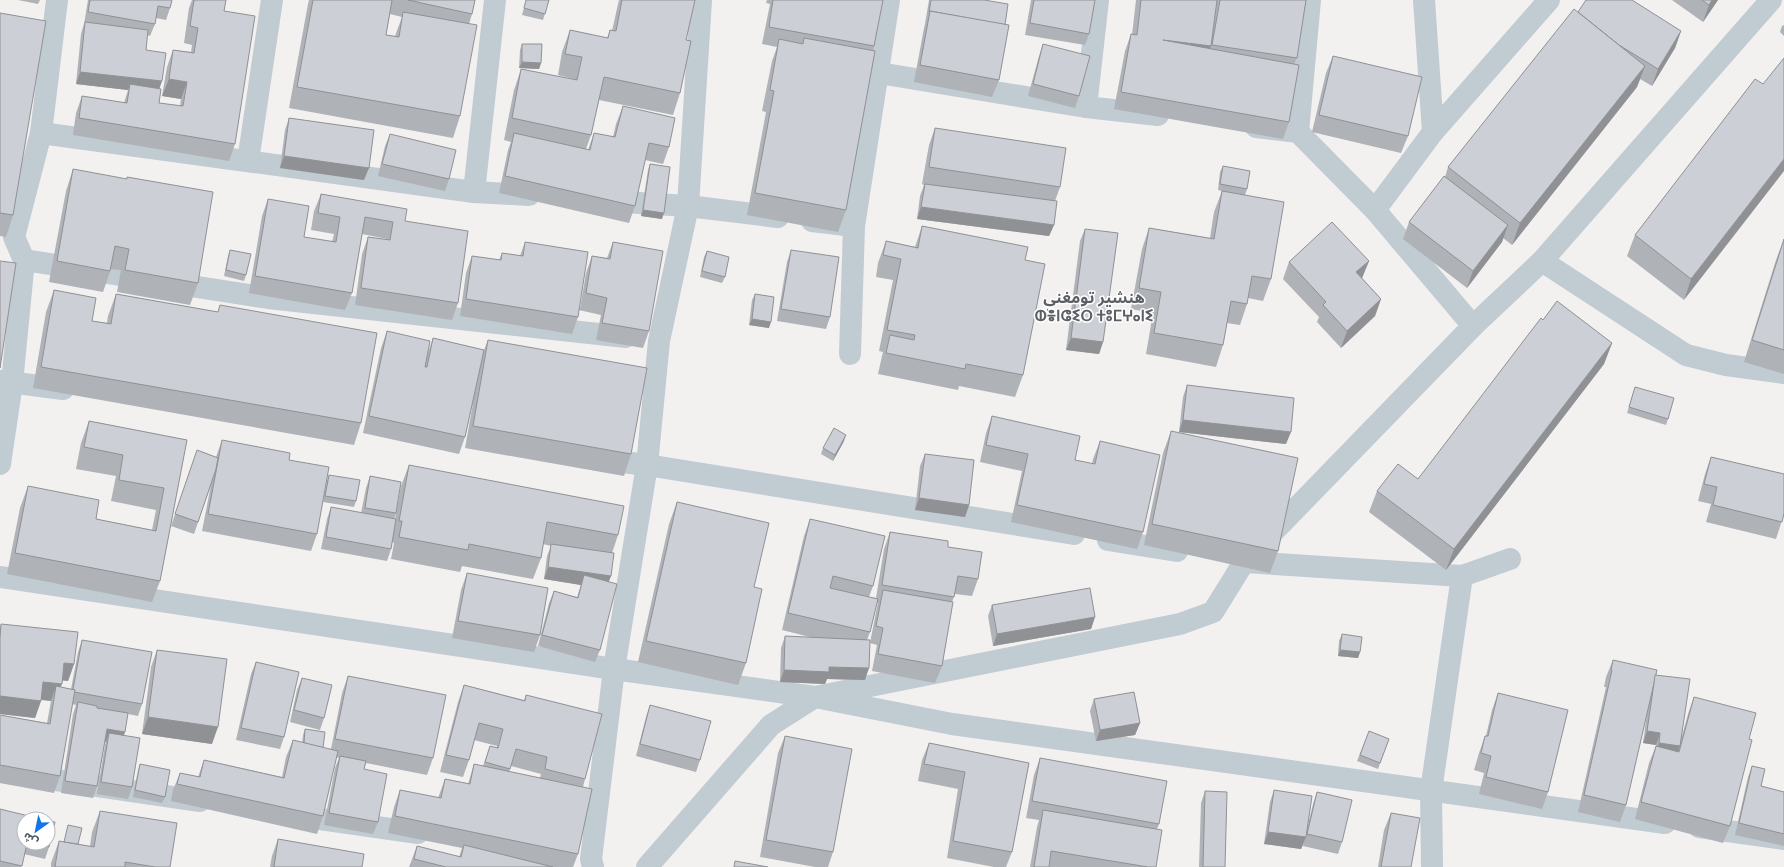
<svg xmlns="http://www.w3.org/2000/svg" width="1784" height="867" viewBox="0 0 1784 867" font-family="Figtree,'Noto Sans Arabic','Noto Sans Tifinagh',sans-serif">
	<rect width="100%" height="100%" fill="#f3f0f0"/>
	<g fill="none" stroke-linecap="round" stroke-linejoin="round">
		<!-- minor -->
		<g stroke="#c0cbd2" stroke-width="22">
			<polyline points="1424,0 1433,132"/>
			<polyline points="879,73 1086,107 1158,115"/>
			<polyline points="1086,107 1098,0"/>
			<polyline points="1256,127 1298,132 1375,210 1473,326"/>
			<polyline points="1298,132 1310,0"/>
			<polyline points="41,133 474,192 529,195"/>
			<polyline points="248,161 272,0"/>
			<polyline points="474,192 495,0"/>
			<polyline points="607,201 688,206 778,217"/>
			<polyline points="1375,210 1433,132 1549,0"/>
			<polyline points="812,221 854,226"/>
			<polyline points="24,260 268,298 626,337"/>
			<polyline points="1542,261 1686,355 1726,365 1784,373"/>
			<polyline points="850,354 854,226 889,0"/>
			<polyline points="0,381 63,389"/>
			<polyline points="599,459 647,465 1074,534"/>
			<polyline points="0,464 12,383 24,260 14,237 41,133 57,0"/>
			<polyline points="1108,540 1177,551"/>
			<polyline points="1245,562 1462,576 1510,559"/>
			<polyline points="0,577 614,669 815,697 952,724 1665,823"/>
			<polyline points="0,772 200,801"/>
			<polyline points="292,815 418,833"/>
			<polyline points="1699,827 1784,839"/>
			<polyline points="593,867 591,859 614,669 647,465 659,341 688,206 701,0"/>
			<polyline points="1432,867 1431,791 1462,576"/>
		</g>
		<!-- tertiary -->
		<polyline stroke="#c0cbd2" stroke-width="22" points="647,867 771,725 815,697 1180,624 1213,612 1244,562 1473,326 1542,261 1771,0"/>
	</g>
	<!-- wall -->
	<g fill="#afb2b7" fill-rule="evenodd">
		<polygon points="18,0 40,0 38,4"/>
		<polygon points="88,0 172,0 170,8 166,20 156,18 155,24 150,36 147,35 146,50 160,89 159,103 180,106 181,99 162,96 167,67 173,50 191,52 192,45 184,43 189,8 192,0 226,0 224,11 235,144 229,161 73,135 76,113 82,96 124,103 128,90 76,84 81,34 84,24"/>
		<path d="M309,0H475L472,14L469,24L460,116L453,138L289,108L308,4ZM390,14L402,17L395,36L386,35Z"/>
		<polygon points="526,0 549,0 543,20 522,15"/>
		<polygon points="619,0 695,0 686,40 680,93 673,115 599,100 591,135 586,149 588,150 594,133 613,137 616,124 623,106 669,147 663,164 645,160 635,206 629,223 499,193 508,150 511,142 504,140 514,90 521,69 574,80 574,79 558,75 562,52 570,30 607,38 610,30 612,31 618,4"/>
		<polygon points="767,0 883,0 874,46 873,51 846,210 838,232 747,215 766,112 762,111 772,61 777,47 762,44 770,4 766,3"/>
		<polygon points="929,0 984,0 1005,25 999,80 992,97 914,82 924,28 925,24"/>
		<polygon points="1031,0 1095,0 1089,34 1085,45 1025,35"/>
		<polygon points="1136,0 1306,0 1297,58 1294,64 1289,122 1283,139 1114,109 1125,51 1131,34 1132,35"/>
		<polygon points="1672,0 1718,0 1703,22"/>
		<polygon points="1578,12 1681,31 1675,48 1652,86 1640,79 1637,87 1512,245 1503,238 1502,242 1467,288 1403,239 1409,222 1445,177 1448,167"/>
		<polygon points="0,13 13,215 6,237 0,236"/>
		<polygon points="1784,25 1784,36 1780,32 1782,26"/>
		<polygon points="522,44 541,63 539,69 519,68 520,50"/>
		<polygon points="1043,44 1079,96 1075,108 1028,96 1039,56"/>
		<polygon points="1333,56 1408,136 1401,153 1312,132 1326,73"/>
		<polygon points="1763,84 1684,300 1627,256 1635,235"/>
		<polygon points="289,118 364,180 280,168 285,130"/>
		<polygon points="935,128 1060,187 1055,201 1054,225 1049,236 917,219 920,196 924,185 922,184 929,145"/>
		<polygon points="390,134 449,179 445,191 378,176 385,146"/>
		<polygon points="650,164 662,219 641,216 648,170"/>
		<polygon points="1223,166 1247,189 1245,195 1271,279 1263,301 1248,298 1247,304 1240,325 1227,323 1223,345 1216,367 1146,354 1153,313 1131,309 1142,249 1149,228 1210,238 1214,212 1222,191 1218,190 1220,172"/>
		<polygon points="73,169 198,283 190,305 117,292 121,270 111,269 103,292 49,282 66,191"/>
		<polygon points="321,194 405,221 458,303 452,320 355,305 362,254 368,237 387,240 387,239 362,234 352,293 345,310 249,293 262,216 268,199 304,237 332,242 334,234 311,230 314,211"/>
		<polygon points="922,226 1025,260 1023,375 1015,397 959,386 958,390 878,374 882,356 883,352 879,351 893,280 876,277 878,263 886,241 915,247"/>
		<polygon points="1085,229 1103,342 1099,354 1066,350 1080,241"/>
		<polygon points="1784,239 1784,374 1744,362 1776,260"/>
		<polygon points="525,242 580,309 586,273 592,256 607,258 613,242 649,331 643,348 596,340 601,315 579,310 578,317 572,334 460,316 466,273 472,256 499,260 502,253 520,256"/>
		<polygon points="230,250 246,275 244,281 224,276 228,256"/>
		<polygon points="791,250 830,317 826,329 777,321 787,262"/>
		<polygon points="707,251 725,277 722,283 700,277 704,257"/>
		<polygon points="1369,261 1362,278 1381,299 1375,316 1341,348 1317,322 1319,317 1283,279 1289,262"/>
		<polygon points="54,290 92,321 107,323 108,316 116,294 218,312 220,305 361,423 354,445 33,388 46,312"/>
		<polygon points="755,294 769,328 749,325 752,300"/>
		<polygon points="1543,320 1612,343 1604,364 1446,570 1369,512 1377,491 1418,479"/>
		<polygon points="387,331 427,356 433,338 484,350 488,340 631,454 624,476 465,448 474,398 465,437 459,454 363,433 381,348"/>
		<polygon points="1187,385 1286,444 1179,432 1183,397"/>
		<polygon points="1635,387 1668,419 1666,425 1627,413"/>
		<polygon points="992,416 1075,460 1092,464 1093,459 1100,441 1143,532 1137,549 1011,522 1022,471 980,462 986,433"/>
		<polygon points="89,421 187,440 160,581 152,602 7,574 20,508 28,486 96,519 152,530 156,510 111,501 116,476 76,469 81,443"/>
		<polygon points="1171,431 1278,551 1270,573 1144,545 1163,453"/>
		<polygon points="222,440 289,460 317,534 311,551 202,531 211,485 194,534 171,526 197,450 216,457"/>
		<polygon points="844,441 833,461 821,454 823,448"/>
		<polygon points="925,454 969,505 965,517 915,510 920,466"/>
		<polygon points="1711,457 1784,474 1784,517 1783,517 1776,539 1706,522 1711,504 1698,501 1705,474"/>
		<polygon points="409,465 618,535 612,553 611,576 609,581 600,650 595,662 538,646 549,603 554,591 577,597 581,585 544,579 547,556 551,546 543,544 541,558 533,579 462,566 460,572 391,559 394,543 392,542 391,549 387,561 321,549 327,519 331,507 361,513 366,488 370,476 396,513 394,519 395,519 401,486"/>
		<polygon points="329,475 356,501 354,507 323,502 327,481"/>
		<polygon points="677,502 754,587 746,663 738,685 638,662 669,524"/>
		<polygon points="810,519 873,586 869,597 876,598 884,549 890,532 948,547 978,579 972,596 955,594 952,602 942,666 935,683 872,671 877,645 870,643 877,607 878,603 877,603 870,632 867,640 865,680 827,679 825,684 780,682 781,648 785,636 814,638 782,630 804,536"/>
		<polygon points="467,573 540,635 534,652 452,638 461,590"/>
		<polygon points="992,605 1095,617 1091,629 993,646 988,616"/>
		<polygon points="1,624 74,664 68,681 62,680 60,687 71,689 78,652 82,640 142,704 138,716 128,714 124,735 132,787 128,799 97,794 105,745 106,742 105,741 97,786 93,798 61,793 73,714 76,705 72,704 60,776 54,793 0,783 0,715 47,723 51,701 41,700 35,718 0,714 0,628"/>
		<polygon points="1342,634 1360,652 1358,658 1338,656 1339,641"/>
		<polygon points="157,650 212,744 142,734 151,667"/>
		<polygon points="1613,660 1655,675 1682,736 1688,714 1694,697 1749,739 1730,826 1723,843 1635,819 1649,763 1656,746 1656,745 1643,743 1647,713 1626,805 1620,822 1578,812 1606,687 1604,687 1606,677"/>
		<polygon points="256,662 284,737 280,749 236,740 251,674"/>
		<polygon points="348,676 433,758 427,775 366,763 364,769 378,822 373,834 324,825 335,768 339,758 336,757 323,816 317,834 171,801 173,790 180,773 198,777 204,760 282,777 286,757 293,740 302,743 303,735 305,729 323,748 331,749 342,693"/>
		<polygon points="302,678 324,718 320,730 290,722 297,690"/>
		<path d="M464,685L524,700L526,695L585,779L583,787L578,854L573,867H409L417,846L459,857L462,848L388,833L394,807L400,790L438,798L445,779L468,784L474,764L483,766L490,746L497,748V746L474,740L469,760L463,777L440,772L458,702ZM511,766L541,774L540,778L509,772Z"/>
		<polygon points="1498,693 1548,792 1542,809 1479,794 1484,773 1474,770 1479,753 1485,736 1486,736 1492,710"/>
		<polygon points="1094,699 1140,723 1135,735 1096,741 1090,711"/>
		<polygon points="650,705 700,760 696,772 636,756 646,717"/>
		<polygon points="1369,731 1389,739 1378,769 1357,761"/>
		<polygon points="785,736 833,852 828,867 815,867 760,857 778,753"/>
		<polygon points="929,743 1029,763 1012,852 1006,867 994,867 947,858 958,789 918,781 922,760"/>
		<polygon points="1040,758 1159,824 1157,829 1156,867 1030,867 1037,827 1039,820 1026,818 1034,775"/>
		<polygon points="140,764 165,797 162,803 133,797 138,770"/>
		<polygon points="1752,766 1761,786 1784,792 1784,846 1735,835 1748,777"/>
		<polygon points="1274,790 1307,829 1313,804 1317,792 1342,842 1338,854 1303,846 1304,843 1301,849 1264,844 1270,802"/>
		<polygon points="1205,791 1225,867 1199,867 1201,803"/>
		<polygon points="0,809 24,843 48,843 49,847 45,859 24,854 21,867 0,867"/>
		<polygon points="100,811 170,867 51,867 51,863 59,841 64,842 68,825 78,844 90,846 92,832"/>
		<polygon points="1391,813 1411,867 1378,867 1384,830"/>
		<polygon points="278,839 362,867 270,867 272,856"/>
	</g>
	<!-- shaded-wall -->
	<g fill="#8f9195">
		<polygon points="1712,0 1718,0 1703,22 1709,5"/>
		<polygon points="1681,31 1675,48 1652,86 1658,69"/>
		<polygon points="1163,40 1211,46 1205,63"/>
		<polygon points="522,62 541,63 539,69 519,68"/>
		<polygon points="1645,66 1637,87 1512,245 1520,223"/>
		<polygon points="80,72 162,81 158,93 130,84 128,90 76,84"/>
		<polygon points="169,79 187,82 181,99 162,96"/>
		<polygon points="284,156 369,168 364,180 280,168"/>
		<polygon points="1784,159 1784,171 1684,300 1691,279"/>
		<polygon points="921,207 1054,225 1049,236 917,219"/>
		<polygon points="643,210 664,213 662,219 641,216"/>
		<polygon points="1508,225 1502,242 1467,288 1473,271"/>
		<polygon points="1369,261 1362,278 1350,289 1356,272"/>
		<polygon points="1381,299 1375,316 1341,348 1347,331"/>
		<polygon points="752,319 771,322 769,328 749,325"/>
		<polygon points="1071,338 1103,342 1099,354 1066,350"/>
		<polygon points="1612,343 1604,364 1446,570 1454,549"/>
		<polygon points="1183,420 1291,432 1286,444 1179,432"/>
		<polygon points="846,435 844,441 833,461 835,455"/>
		<polygon points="919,498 969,505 965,517 915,510"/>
		<polygon points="548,567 611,576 606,588 584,575 581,585 544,579"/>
		<polygon points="1095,617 1091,629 993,646 997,634"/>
		<polygon points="1340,650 1360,652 1358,658 1338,656"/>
		<polygon points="64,663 74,664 68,681 58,680"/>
		<polygon points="829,667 869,668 865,680 827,679 825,684 780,682 784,670"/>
		<polygon points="43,682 62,684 55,701 56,686 51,701 37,699"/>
		<polygon points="0,696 41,701 35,718 0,714"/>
		<polygon points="148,717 218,727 212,744 142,734"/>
		<polygon points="1140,723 1135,735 1096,741 1100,730"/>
		<polygon points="107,729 125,732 121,744 109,733 106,742 102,741"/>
		<polygon points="1647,731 1660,733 1656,745 1643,743"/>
		<polygon points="1659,743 1680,746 1676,758 1655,755"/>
		<polygon points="1268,832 1306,837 1301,849 1264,844"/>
	</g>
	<!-- building -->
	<g fill="#cccfd5" stroke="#8f9195">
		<polygon points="90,0 172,0 170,8 158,6 155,24 88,12"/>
		<polygon points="194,0 226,0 224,11 255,16 235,144 79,118 82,96 127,103 130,84 161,89 159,103 183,106 187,82 169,79 173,50 194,53 198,28 190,26"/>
		<polygon points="313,0 392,0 386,35 399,37 403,12 477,25 460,116 297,87"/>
		<polygon points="408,0 475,0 472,14"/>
		<polygon points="526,0 549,0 545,14 524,8"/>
		<polygon points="622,0 695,0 686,40 691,41 680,93 604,77 591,135 512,118 521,69 577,80 582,57 565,54 570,30 608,38 610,30 616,31"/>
		<polygon points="773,0 883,0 874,46 769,27"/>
		<polygon points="931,0 984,0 1008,4 1005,25 930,11 930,13 929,12"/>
		<polygon points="1034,0 1095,0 1089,34 1030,23"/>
		<polygon points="1141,0 1217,0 1211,46 1163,40 1299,65 1289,122 1121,92 1131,34 1137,35"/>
		<polygon points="1220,0 1306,0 1297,58 1212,45"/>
		<polygon points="1586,0 1632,0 1681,31 1658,69 1619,45 1578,12"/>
		<polygon points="1702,0 1712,0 1709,5"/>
		<polygon points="1574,9 1645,66 1520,223 1448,167"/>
		<polygon points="930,11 1009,25 999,80 920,65"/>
		<polygon points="0,13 46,21 13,215 0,213"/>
		<polygon points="85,22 148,30 146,50 166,53 162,81 80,72"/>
		<polygon points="804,38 875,51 846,210 755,193 774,91 770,90 779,39 803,44"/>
		<polygon points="522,44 542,44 541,63 522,62"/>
		<polygon points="1043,44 1090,56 1079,96 1033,84"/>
		<polygon points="1333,56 1422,77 1408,136 1319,115"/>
		<polygon points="1784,58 1784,159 1691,279 1635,235 1755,79 1763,84"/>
		<polygon points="623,106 675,118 669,147 649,143 635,206 505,176 514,133 590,150 594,133 615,137"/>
		<polygon points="289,118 374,130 369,168 284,156"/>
		<polygon points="935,128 1066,148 1060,187 929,167"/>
		<polygon points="390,134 456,150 449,179 382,164"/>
		<polygon points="650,164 670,167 664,213 643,210"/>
		<polygon points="1223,166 1250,171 1247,189 1220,184"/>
		<polygon points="73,169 127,179 127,177 213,192 198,283 125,270 129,249 115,246 110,271 57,261"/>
		<polygon points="1444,176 1508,225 1473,271 1409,222"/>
		<polygon points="925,184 1057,201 1054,225 921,207"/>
		<polygon points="1222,191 1284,202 1271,279 1252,276 1247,304 1231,301 1223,345 1154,333 1161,292 1139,288 1149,228 1214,239"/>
		<polygon points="321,194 407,209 405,221 468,231 458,303 361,288 368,237 390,240 393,222 365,217 352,293 255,276 268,199 309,206 304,237 336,242 340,217 318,213"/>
		<polygon points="1332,222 1369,261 1356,272 1381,299 1347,331 1323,305 1326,302 1289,262"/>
		<polygon points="922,226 1028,247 1025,260 1045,264 1023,375 966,364 965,369 886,353 890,335 914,340 915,335 887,330 901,259 883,255 886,241 918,248"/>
		<polygon points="1085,229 1118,233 1103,342 1071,338"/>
		<polygon points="1784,239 1784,350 1752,340"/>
		<polygon points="525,242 588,252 578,317 466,299 472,256 501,260 502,253 523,256"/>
		<polygon points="613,242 663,251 649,331 602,323 607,298 586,293 592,256 610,259"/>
		<polygon points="230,250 251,254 246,275 226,270"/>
		<polygon points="791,250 839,257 830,317 781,309"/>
		<polygon points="707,251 729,257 725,277 702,271"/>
		<polygon points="0,261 16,263 0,368"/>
		<polygon points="54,290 96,298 92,321 111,324 116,294 218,312 220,305 377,333 361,423 41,367"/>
		<polygon points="755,294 774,297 771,322 752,319"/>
		<polygon points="1557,301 1612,343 1454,549 1377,491 1398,464 1418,479 1541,318 1543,320"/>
		<polygon points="387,331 430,341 425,367 427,367 433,338 484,350 465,437 369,416"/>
		<polygon points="488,340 647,368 631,454 473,426"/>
		<polygon points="1187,385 1294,398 1291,432 1183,420"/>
		<polygon points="1635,387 1674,398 1668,419 1629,407"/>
		<polygon points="992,416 1080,436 1075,460 1095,464 1100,441 1160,455 1143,532 1017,505 1028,454 986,445"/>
		<polygon points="89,421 187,440 160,581 15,553 28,486 99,500 96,519 156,531 164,488 119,480 123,455 84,447"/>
		<polygon points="834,428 846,435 835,455 823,448"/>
		<polygon points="1171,431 1298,458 1278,551 1152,524"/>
		<polygon points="222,440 290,453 289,460 329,467 317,534 208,514"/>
		<polygon points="197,450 218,458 216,469 198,522 175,514"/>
		<polygon points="925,454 974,460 969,505 919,498"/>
		<polygon points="1711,457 1784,474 1784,513 1782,522 1713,505 1717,487 1704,484"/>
		<polygon points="409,465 624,506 618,535 547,522 541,558 469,544 468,550 399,537 402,521 399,521"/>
		<polygon points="329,475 360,480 356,501 325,496"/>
		<polygon points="370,476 401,482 396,513 365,508"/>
		<polygon points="677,502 769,523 754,587 762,589 746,663 646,641"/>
		<polygon points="331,507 396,519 391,549 326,537"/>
		<polygon points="810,519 885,536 873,586 833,576 830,588 878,599 870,632 788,613"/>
		<polygon points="890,532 948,541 948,547 982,552 978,579 958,576 954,597 882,585"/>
		<polygon points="551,544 614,553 611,576 548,567"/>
		<polygon points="467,573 548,588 540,635 458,621"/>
		<polygon points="584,575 617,584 600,650 542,635 554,591 578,598"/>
		<polygon points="1090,588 1095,617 997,634 992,605"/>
		<polygon points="883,590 953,602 942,666 878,654 883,628 876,626"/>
		<polygon points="1,624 78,632 74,664 64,663 62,684 43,682 41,701 0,696 0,638"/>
		<polygon points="1342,634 1362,637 1360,652 1340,650"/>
		<polygon points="785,636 870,640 869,668 829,667 829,672 784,670"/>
		<polygon points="82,640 152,652 142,704 74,692 75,690 73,689"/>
		<polygon points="157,650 227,659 218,727 148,717"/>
		<polygon points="1613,660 1657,670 1626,805 1584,795 1612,670 1611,670"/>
		<polygon points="256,662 299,672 284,737 241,728"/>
		<polygon points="1655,675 1690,679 1680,746 1659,743 1660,733 1647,731 1654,683"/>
		<polygon points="348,676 446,695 433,758 335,739"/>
		<polygon points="302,678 332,685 324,718 294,710"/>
		<polygon points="464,685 525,701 526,695 602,714 585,779 545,769 547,757 516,749 510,769 485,762 490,746 498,748 503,729 479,723 469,760 446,755"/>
		<polygon points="56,686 75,690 60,776 0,765 0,715 50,724"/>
		<polygon points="1134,692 1140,723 1100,730 1094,699"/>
		<polygon points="1498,693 1568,710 1548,792 1486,777 1491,756 1481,753 1485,736 1488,736"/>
		<polygon points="1694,697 1756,713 1749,739 1752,740 1730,826 1641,802 1656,746 1679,752"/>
		<polygon points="78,702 97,706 97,708 128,713 125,732 107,729 97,786 65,781"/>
		<polygon points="650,705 711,721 700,760 640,744"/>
		<polygon points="305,729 325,732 323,748 304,743"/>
		<polygon points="1369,731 1389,739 1380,763 1360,755"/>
		<polygon points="109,733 140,738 132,787 101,782"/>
		<polygon points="785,736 852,749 833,852 766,840"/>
		<polygon points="293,740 338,751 323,816 177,784 180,773 200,777 204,760 284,778"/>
		<polygon points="929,743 1029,763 1012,852 953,841 965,772 924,764"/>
		<polygon points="340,756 366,761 364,769 387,774 378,822 329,813"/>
		<polygon points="1040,758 1167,781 1159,824 1032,801"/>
		<polygon points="140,764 170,770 165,797 135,790"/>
		<polygon points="474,764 592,789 578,854 395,816 400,790 441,798 445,779 470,784"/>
		<polygon points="1752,766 1765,769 1761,786 1784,792 1784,834 1739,823"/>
		<polygon points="1274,790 1312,796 1306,837 1268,832"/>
		<polygon points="1205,791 1227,792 1225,867 1203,867"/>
		<polygon points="1317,792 1352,800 1342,842 1307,834"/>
		<polygon points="0,809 41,819 24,819 24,843 27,843 22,866 0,861"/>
		<polygon points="1043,810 1162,830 1156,867 1148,867 1051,851 1049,867 1034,867"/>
		<polygon points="100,811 177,823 170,867 155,867 125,862 125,867 55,867 59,841 94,847"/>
		<polygon points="1391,813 1420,818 1411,867 1381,867"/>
		<polygon points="48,821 55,822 49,847 32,843 48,843"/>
		<polygon points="68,825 82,828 78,844 64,842"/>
		<polygon points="278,839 364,854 362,867 274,867"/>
		<polygon points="464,845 553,867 446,867 414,859 417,846 461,857"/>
		<polygon points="735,861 768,867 734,867"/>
	</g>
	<g text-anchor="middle" stroke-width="3" stroke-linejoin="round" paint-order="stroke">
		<!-- district labels -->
		<g font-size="16" font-weight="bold" fill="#5c6065" stroke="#fff">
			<text x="1094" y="303">هنشير تومغني<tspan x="1094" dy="18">ⵀⴻⵏⵛⵉⵔ ⵜⵓⵎⵖⴰⵏⵉ</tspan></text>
		</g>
	</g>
	<!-- north arrow -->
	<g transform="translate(36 831) rotate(213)"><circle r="19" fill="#ffffff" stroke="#b5bbbf"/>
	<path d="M0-3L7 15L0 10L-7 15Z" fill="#1373ea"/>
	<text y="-6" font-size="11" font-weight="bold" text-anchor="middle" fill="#47545e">ش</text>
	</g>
</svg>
